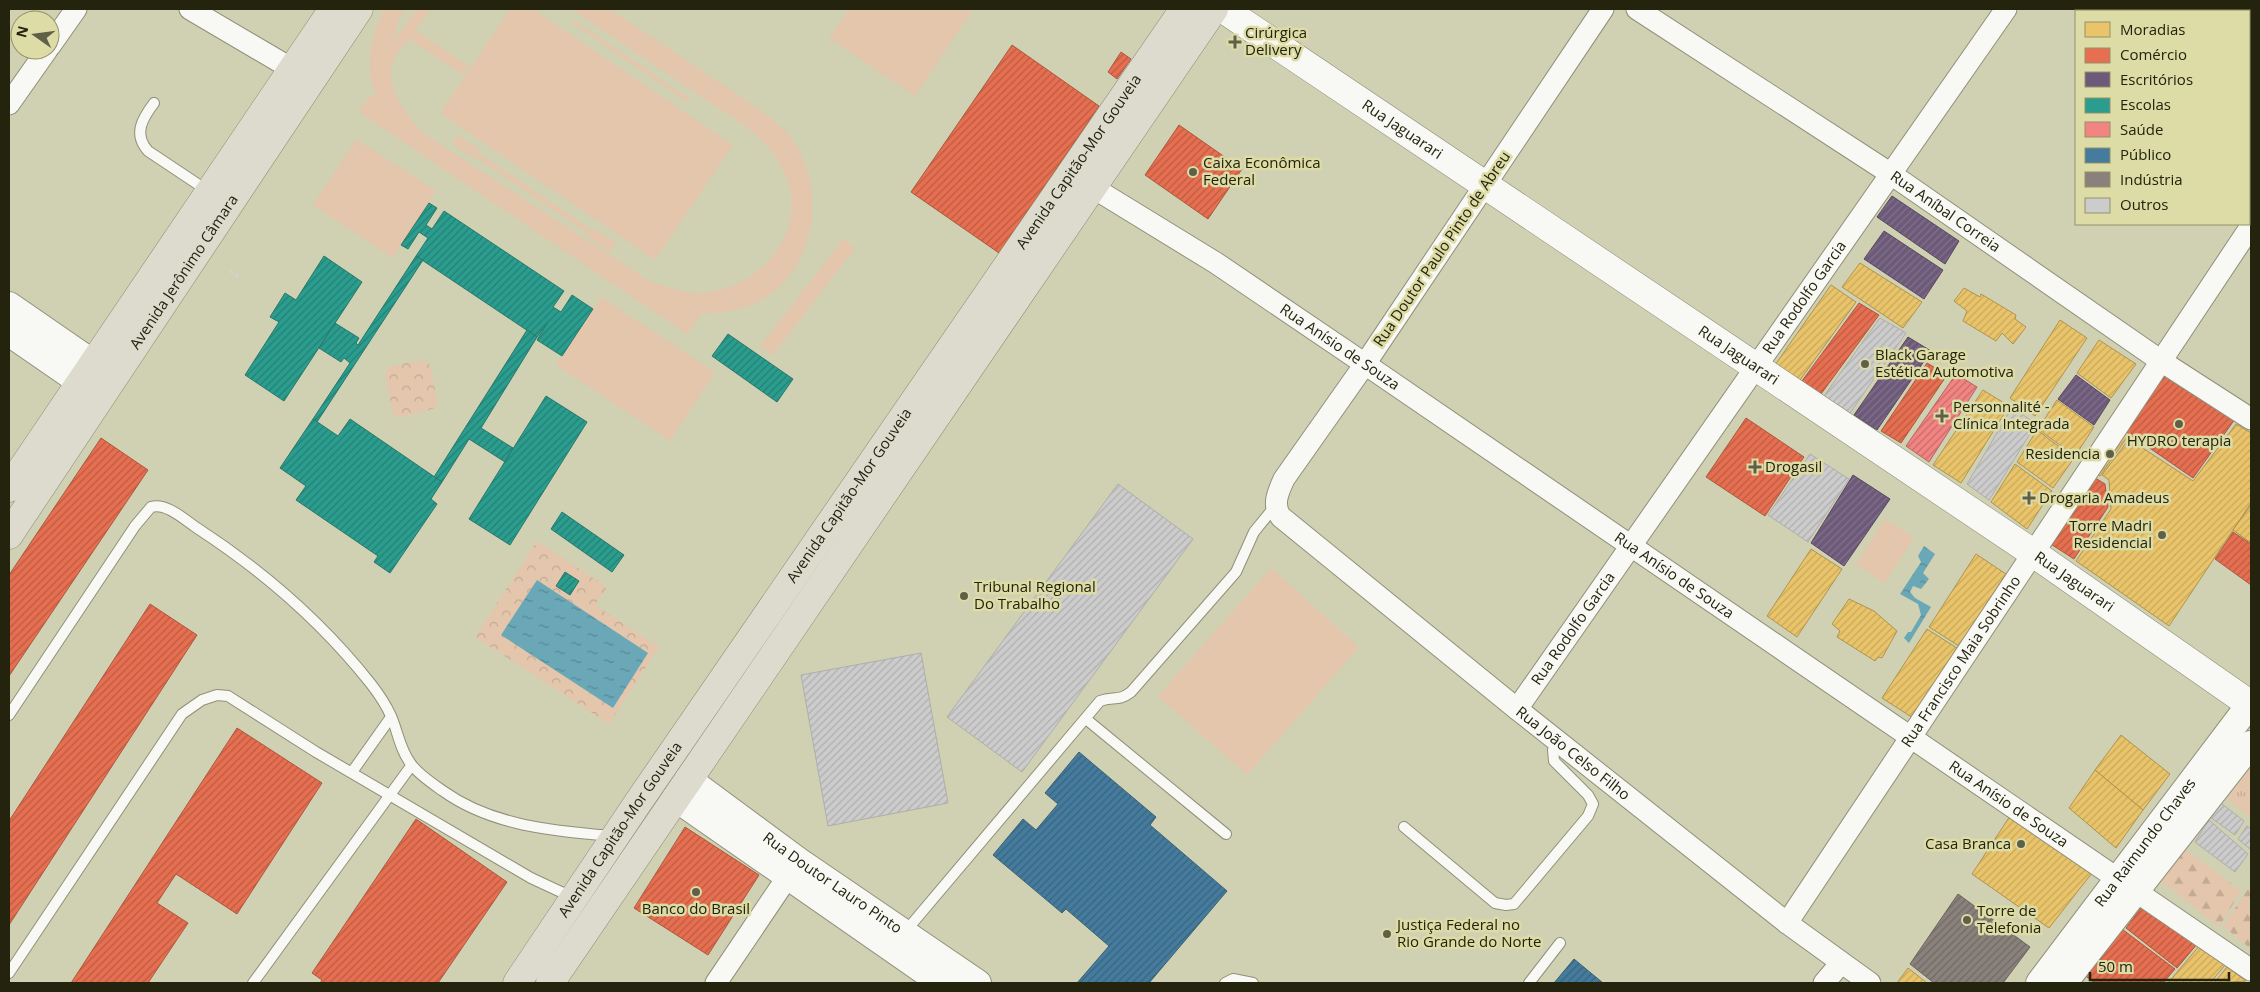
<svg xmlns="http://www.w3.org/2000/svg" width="2260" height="992" viewBox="0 0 2260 992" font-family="'Open Sans',sans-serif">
	<defs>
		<pattern id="grass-tufts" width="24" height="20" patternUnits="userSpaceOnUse" patternTransform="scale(1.25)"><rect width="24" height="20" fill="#e3c6ac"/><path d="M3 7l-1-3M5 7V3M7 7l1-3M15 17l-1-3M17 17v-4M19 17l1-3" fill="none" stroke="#c2aa93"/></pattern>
		<pattern id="forest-firs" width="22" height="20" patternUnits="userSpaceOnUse" patternTransform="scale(1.25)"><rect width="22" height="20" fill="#e3c6ac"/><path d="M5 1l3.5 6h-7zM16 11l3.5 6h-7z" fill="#c2aa93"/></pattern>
		<pattern id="park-crowns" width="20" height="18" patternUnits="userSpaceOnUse" patternTransform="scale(1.25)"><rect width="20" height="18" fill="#e3c6ac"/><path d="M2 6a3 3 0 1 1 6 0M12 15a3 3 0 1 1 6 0" fill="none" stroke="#c2aa93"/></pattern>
		<pattern id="water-ripples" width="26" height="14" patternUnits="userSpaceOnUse" patternTransform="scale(1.25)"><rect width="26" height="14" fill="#6aa8b7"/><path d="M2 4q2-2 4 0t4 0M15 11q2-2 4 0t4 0" fill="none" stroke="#578893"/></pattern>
		<pattern id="homes-hatch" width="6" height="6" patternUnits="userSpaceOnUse" patternTransform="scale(1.25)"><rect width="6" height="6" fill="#e9c46a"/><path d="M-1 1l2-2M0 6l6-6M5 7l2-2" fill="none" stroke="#c8a85b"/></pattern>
		<pattern id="shops-hatch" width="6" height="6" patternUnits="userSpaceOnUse" patternTransform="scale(1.25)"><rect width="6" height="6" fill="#e76f51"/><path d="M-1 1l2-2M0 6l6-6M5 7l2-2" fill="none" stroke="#bb5b42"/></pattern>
		<pattern id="offices-hatch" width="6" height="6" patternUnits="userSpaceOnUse" patternTransform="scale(1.25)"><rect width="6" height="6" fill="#6d597a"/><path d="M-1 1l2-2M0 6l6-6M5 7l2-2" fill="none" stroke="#817289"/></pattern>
		<pattern id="schools-hatch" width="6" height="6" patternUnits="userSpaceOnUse" patternTransform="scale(1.25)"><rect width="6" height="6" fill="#2a9d8f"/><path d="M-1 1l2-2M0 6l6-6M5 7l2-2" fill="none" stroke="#248073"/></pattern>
		<pattern id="health-hatch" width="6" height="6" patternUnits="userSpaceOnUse" patternTransform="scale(1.25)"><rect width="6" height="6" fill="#f28482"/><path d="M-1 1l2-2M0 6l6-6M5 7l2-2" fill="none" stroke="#c46c69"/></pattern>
		<pattern id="public-hatch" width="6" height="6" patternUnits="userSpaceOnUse" patternTransform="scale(1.25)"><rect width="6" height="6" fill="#457b9d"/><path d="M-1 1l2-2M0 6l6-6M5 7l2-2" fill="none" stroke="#39647e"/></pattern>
		<pattern id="industry-hatch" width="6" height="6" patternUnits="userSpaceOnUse" patternTransform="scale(1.25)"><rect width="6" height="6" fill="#8a817c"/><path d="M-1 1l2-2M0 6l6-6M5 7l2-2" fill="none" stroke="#706964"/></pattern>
		<pattern id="building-hatch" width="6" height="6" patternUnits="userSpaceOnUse" patternTransform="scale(1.25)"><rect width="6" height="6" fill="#cdcccd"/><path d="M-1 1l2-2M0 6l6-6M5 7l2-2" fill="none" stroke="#b0afaf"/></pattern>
	</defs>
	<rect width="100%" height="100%" fill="#d0d0b3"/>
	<!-- grass -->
	<polygon fill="url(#grass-tufts)" points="2251,766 2251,818 2227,798"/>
	<!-- forest -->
	<g fill="url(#forest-firs)">
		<polygon points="2182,847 2241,891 2219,927 2158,879"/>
		<polygon points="2251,885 2251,949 2223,926"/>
	</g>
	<!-- park -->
	<g fill="url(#park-crowns)">
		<polygon points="423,360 430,365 438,405 436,408 398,418 392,411 385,374 390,366"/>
		<polygon points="537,541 607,587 595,605 659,647 609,724 475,637"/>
	</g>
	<!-- garden -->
	<g fill="#e3c6ac">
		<path d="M384,9H406L400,17L392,43L417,9H431L415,30L469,66L463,75L409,39C404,45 397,52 394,59C383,86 406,115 423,133L650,281C664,286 679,292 694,293C756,294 812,233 784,172C776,154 763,140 748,128L571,9H610L759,109C772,119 786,129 795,143C830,199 812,283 746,307C731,312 717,313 701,314L687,334L359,112L370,95L376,98C365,65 370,40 384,9Z"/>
		<polygon points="510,9 533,9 733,145 655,260 440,113"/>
		<polygon points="849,9 973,9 915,96 829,38"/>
		<polygon points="574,20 690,99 687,102 572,23"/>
		<polygon points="458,135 479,149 477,152 593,231 595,229 616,243 610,252 589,238 590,235 474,156 473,158 452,144"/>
		<polygon points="356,139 436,191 393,258 313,205"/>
		<polygon points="843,239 855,248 772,356 760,346"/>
		<polygon points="601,297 715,372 670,441 556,365"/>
		<polygon points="1885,519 1914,537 1885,583 1856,565"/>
		<polygon points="1271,568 1359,647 1247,775 1158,696"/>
	</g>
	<!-- water -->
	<g fill="url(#water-ripples)">
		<polygon points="1924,546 1935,554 1923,573 1929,579 1921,589 1913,586 1910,592 1915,598 1931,607 1909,643 1904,638 1908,632 1911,632 1921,615 1918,604 1900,594 1921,562 1918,556"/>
		<polygon points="537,580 648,653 613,708 501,635"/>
	</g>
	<!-- homes -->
	<g fill="url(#homes-hatch)" stroke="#ae944e">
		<polygon points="1860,263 1922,302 1903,328 1842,287"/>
		<polygon points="1831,285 1856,302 1800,380 1775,365"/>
		<polygon points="1964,288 1980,297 1981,294 2016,315 2015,319 2026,327 2013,344 2002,333 1996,341 1963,321 1967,311 1954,301"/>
		<polygon points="2060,320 2087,338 2035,416 2010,398"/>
		<polygon points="2099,340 2136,364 2111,398 2077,373"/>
		<polygon points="1983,390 2009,406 1961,483 1933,465"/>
		<polygon points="2057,400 2094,427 2075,456 2038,429"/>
		<polygon points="2236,424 2251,433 2251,503 2169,626 2076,561 2111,509 2109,480 2102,475 2129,439 2193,481"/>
		<polygon points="2037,430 2074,458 2053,488 2017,462"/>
		<polygon points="2120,431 2128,436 2100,476 2092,471"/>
		<polygon points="2015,464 2052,491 2027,529 1991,502"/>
		<polygon points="2251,505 2251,543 2233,530"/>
		<polygon points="1811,549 1842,569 1797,637 1767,616"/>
		<polygon points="1976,554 2006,574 1959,646 1929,627"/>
		<polygon points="1849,599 1874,611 1897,631 1882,658 1878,657 1875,661 1837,637 1840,631 1832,624"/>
		<polygon points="1927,629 1957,648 1913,718 1882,698"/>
		<polygon points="2121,735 2170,774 2143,810 2095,770"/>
		<polygon points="2095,770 2143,810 2116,848 2069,808"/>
		<polygon points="2010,816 2092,873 2049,928 1972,874"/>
		<polygon points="2200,945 2226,964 2210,983 2168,983"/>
		<polygon points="2227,967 2246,981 2214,983"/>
		<polygon points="1908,968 1927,983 1897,983"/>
	</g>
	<!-- shops -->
	<g fill="url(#shops-hatch)" stroke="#ac583d">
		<polygon points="1012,45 1099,106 999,253 911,192"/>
		<polygon points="1121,52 1131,59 1117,79 1108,72"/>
		<polygon points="1179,125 1242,169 1208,219 1145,175"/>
		<polygon points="1859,303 1879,315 1821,394 1802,381"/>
		<polygon points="1927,363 1947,375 1901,443 1881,431"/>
		<polygon points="2161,368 2235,419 2193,478 2122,429"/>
		<polygon points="1746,418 1804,457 1765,516 1706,477"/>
		<polygon points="101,438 148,470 9,676 9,575"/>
		<polygon points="2092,476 2105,484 2108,507 2074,559 2046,541"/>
		<polygon points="2233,532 2251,544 2251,585 2215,559"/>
		<polygon points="150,604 197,635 9,925 9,821"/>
		<polygon points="237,728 322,783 237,914 176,874 157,903 188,923 148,983 71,983"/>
		<polygon points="416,819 507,882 438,983 320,983 322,980 312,973"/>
		<polygon points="685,827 759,875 708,955 634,908"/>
		<polygon points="2144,904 2198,943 2177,968 2126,928"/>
		<polygon points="2114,923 2175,969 2163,983 2095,983 2079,971"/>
	</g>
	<!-- offices -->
	<g fill="url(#offices-hatch)" stroke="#57495a">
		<polygon points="1892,196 1959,241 1945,264 1877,217"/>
		<polygon points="1884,231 1943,270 1924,299 1864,259"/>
		<polygon points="1908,337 1931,351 1877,430 1854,415"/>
		<polygon points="2076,375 2110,400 2094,425 2058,399"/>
		<polygon points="1853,475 1890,499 1844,566 1811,543"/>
	</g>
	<!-- schools -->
	<g fill="url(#schools-hatch)" stroke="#287868">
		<polygon points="429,203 437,208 426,225 432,229 444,211 564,291 553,307 561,312 572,295 593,309 562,356 537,340 547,323 537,337 416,256 428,238 419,232 408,249 401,245"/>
		<polygon points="324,256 362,282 284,401 245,375 279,322 270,317 285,293 296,300"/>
		<polygon points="416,256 423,260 317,422 313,419 350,363 344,358 341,362 319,348 335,323 359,338 356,343 358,345"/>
		<polygon points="527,330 537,337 481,428 513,448 505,462 469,439 442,482 434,477"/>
		<polygon points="728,334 793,379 777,402 712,356"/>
		<polygon points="546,396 587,422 510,545 469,519"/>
		<polygon points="313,419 338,436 350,419 442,482 431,499 437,504 390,573 374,562 378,556 296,500 306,486 280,468"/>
		<polygon points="562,512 624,555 612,572 551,529"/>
		<polygon points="565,572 579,581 570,595 556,586"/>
	</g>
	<!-- health -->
	<polygon fill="url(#health-hatch)" stroke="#b4675f" points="1956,374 1977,387 1929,462 1906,446"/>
	<!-- public -->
	<g fill="url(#public-hatch)" stroke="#3b6172">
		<polygon points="1079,752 1156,817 1150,825 1227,891 1149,983 1077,983 1109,946 1066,909 1062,913 993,855 1023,819 1036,830 1058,804 1045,793"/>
		<polygon points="1574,959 1603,983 1554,983"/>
	</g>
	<!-- industry -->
	<polygon fill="url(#industry-hatch)" stroke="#6b655b" points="1958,894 2030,947 2003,983 1934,983 1910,964"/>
	<!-- building -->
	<g fill="url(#building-hatch)" stroke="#aeaeaa">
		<polygon points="1880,318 1906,333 1850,413 1824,396"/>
		<polygon points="2012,407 2036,424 1989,500 1967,484"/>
		<polygon points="1810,454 1849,479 1808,542 1768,515"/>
		<polygon points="1118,484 1193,539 1022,772 947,717"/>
		<polygon points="921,653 948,803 828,826 801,675"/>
		<polygon points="2218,801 2244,821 2235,835 2207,815"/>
		<polygon points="2209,820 2248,854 2235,872 2195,842"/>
		<polygon points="2247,826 2251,829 2251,850 2238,839"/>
	</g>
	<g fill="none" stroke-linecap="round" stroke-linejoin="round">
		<!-- service casing -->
		<g stroke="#90907a" stroke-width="12">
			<g id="service">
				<path d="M154,103C142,119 133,134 148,151L208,191"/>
				<path d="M9,715L135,526L151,507C166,502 185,520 197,528C263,571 322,622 371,684C378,693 386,705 391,716C398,732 400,750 411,764C418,774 433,784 443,791C492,826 554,831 612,836"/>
				<polyline points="1086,719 1226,834"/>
				<polyline points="352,772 391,717"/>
				<polyline points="1404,827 1495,903 1506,905 1514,904 1588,816 1593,804 1588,795 1554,761 1553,750 1558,741"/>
				<path d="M905,932L1100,701C1113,696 1118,702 1131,692L1236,572L1254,532L1276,505"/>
				<polyline points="9,973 182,714 202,700 217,695 228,696 316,752 531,878 574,898"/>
				<polyline points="253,983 411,766"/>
				<polyline points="1225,983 1233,979 1253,983"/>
				<polyline points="1529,983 1560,943"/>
			</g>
		</g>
		<!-- minor casing -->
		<g stroke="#90907a" stroke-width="23">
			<g id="minor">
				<polyline points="190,9 292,69"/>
				<path id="s1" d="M1603,9L1365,364L1284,479C1278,492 1272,505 1281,517L1517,709L1787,923L1870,983"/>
				<path id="s2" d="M1637,9L1891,174L2161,361L2251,419"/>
				<polyline points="2124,9 2128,11"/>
				<polyline points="50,46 76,9"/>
				<polyline points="2249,94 2251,96"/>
				<polyline points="9,104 47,50"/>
				<path id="s3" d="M1092,187L1216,263L1365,364L2251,970"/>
				<path id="s4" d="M1517,709L2006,9"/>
				<path id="s5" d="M1787,923L2251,226"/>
				<polyline points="716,983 797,863"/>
				<polyline points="1824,983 1841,963"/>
			</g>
		</g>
		<!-- tertiary casing -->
		<g stroke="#90907a" stroke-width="28">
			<g id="tertiary">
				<polyline points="9,305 93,363"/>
				<polyline points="9,333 80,382"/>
				<path id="s6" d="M688,779L799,861L978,983"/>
				<polyline points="675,798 941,983"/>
				<path id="s7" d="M2039,983L2250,704"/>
				<polyline points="2064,983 2251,744"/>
			</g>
		</g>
		<!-- secondary casing -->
		<g stroke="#90907a" stroke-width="29">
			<g id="secondary">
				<path id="s8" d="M1223,9L2033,553L2251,705"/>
			</g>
		</g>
		<!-- primary casing -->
		<g stroke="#8c8b6e" stroke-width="29">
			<g id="primary">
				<polyline points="9,488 333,9"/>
				<path id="s9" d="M9,535L359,9"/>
				<path id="s10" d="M517,983L639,801L1184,9"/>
				<polyline points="550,983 1214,9"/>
			</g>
		</g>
		<!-- path -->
		<polyline stroke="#d3d3cb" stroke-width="3" stroke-dasharray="4 2.5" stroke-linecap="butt" points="230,271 240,277"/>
		<!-- service -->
		<use href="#service" stroke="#f8f8f4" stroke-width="10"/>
		<!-- minor -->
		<use href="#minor" stroke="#f8f8f4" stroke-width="21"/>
		<!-- tertiary -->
		<use href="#tertiary" stroke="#f8f8f4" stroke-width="26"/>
		<!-- secondary -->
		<use href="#secondary" stroke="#f8f8f4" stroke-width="28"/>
		<!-- primary -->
		<use href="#primary" stroke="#dcdbce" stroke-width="28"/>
	</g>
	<!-- markers -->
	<g fill="#606048" stroke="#dddca6" stroke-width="2">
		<path d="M1232.5 34.5h5v5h5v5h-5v5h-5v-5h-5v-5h5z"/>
		<circle cx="1193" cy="172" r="5"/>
		<circle cx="1865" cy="364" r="5"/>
		<path d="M1939.5 408.5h5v5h5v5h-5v5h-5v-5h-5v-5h5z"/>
		<circle cx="2179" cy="424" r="5"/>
		<circle cx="2110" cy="454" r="5"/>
		<path d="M1752.5 459.5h5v5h5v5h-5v5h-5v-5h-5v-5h5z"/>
		<path d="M2026.5 490.5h5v5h5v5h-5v5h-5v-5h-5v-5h5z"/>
		<circle cx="2162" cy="535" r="5"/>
		<circle cx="964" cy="596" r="5"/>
		<circle cx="2021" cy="844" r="5"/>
		<circle cx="696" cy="892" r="5"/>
		<circle cx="1967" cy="920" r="5"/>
		<circle cx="1387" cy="934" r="5"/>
	</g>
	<g text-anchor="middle" stroke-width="5" stroke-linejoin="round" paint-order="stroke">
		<!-- poi labels -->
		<g font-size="15" fill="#23230e" stroke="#dddca6" text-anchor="start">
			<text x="1245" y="38">Cirúrgica<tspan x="1245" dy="17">Delivery</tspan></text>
			<text x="1203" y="168">Caixa Econômica<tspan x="1203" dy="17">Federal</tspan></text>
			<text x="1875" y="360">Black Garage<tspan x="1875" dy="17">Estética Automotiva</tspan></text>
			<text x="1953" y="412">Personnalité -<tspan x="1953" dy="17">Clínica Integrada</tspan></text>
			<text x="2179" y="446" text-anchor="middle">HYDRO terapia</text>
			<text x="2100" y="459" text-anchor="end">Residencia</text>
			<text x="1765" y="472">Drogasil</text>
			<text x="2039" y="503">Drogaria Amadeus</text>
			<text x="2152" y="531" text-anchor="end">Torre Madri<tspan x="2152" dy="17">Residencial</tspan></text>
			<text x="974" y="592">Tribunal Regional<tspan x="974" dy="17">Do Trabalho</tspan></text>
			<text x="2011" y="849" text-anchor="end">Casa Branca</text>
			<text x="696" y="914" text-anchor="middle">Banco do Brasil</text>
			<text x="1977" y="916">Torre de<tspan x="1977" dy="17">Telefonia</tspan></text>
			<text x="1397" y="930">Justiça Federal no<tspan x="1397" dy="17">Rio Grande do Norte</tspan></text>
		</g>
		<!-- street labels -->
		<g font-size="15" fill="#23230e" stroke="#dddca6">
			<text dy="5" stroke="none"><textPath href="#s8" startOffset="216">Rua Jaguarari</textPath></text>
			<text dy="5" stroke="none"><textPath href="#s10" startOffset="995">Avenida Capitão-Mor Gouveia</textPath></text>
			<text dy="5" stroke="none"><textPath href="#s2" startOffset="369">Rua Aníbal Correia</textPath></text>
			<text transform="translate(1442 249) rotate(-56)" y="5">Rua Doutor Paulo Pinto de Abreu</text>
			<text dy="5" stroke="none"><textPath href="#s9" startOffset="316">Avenida Jerônimo Câmara</textPath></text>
			<text dy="5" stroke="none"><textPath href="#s4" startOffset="502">Rua Rodolfo Garcia</textPath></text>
			<text dy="5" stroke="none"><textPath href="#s3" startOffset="295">Rua Anísio de Souza</textPath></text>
			<text dy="5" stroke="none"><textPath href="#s8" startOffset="621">Rua Jaguarari</textPath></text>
			<text dy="5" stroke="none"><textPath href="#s10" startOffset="590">Avenida Capitão-Mor Gouveia</textPath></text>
			<text dy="5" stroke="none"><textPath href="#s3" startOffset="700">Rua Anísio de Souza</textPath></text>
			<text dy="5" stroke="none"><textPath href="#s8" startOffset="1026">Rua Jaguarari</textPath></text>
			<text dy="5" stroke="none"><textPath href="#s4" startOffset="98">Rua Rodolfo Garcia</textPath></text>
			<text dy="5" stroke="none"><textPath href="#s5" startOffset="314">Rua Francisco Maia Sobrinho</textPath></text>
			<text dy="5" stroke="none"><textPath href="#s1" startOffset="984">Rua João Celso Filho</textPath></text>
			<text dy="5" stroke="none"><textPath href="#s3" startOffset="1105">Rua Anísio de Souza</textPath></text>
			<text dy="5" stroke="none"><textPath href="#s10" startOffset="185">Avenida Capitão-Mor Gouveia</textPath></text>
			<text dy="5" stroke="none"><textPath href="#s7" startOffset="176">Rua Raimundo Chaves</textPath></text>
			<text dy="5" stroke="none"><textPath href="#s6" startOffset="178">Rua Doutor Lauro Pinto</textPath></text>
		</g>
	</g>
	<!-- border -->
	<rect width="2260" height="992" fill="none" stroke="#23230e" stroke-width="20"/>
	<!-- legend -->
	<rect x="2075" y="10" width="175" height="215" fill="#dddca6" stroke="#939269"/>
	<rect x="2085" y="22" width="25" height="15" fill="#e9c46a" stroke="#939269"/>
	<text x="2120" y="35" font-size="15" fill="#23230e">Moradias</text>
	<rect x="2085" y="48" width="25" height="15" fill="#e76f51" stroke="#939269"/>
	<text x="2120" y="60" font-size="15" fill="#23230e">Comércio</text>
	<rect x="2085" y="72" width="25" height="15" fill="#6d597a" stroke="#939269"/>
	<text x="2120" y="85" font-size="15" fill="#23230e">Escritórios</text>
	<rect x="2085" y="98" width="25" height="15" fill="#2a9d8f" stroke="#939269"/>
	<text x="2120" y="110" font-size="15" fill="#23230e">Escolas</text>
	<rect x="2085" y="122" width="25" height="15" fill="#f28482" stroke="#939269"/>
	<text x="2120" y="135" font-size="15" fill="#23230e">Saúde</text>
	<rect x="2085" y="148" width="25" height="15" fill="#457b9d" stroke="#939269"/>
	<text x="2120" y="160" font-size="15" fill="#23230e">Público</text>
	<rect x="2085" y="172" width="25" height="15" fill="#8a817c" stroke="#939269"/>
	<text x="2120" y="185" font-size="15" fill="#23230e">Indústria</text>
	<rect x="2085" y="198" width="25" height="15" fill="#cdcccd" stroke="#939269"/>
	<text x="2120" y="210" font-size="15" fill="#23230e">Outros</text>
	<!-- north arrow -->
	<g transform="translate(35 35) rotate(284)"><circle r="24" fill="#dddca6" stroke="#939269"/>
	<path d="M0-4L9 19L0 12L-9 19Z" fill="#606048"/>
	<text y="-8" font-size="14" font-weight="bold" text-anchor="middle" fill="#23230e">N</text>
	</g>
	<!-- scale -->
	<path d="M2090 972v8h139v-8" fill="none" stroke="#23230e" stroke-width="2.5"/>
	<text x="2098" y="972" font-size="15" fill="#23230e" stroke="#dddca6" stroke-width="4" paint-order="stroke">50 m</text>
</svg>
